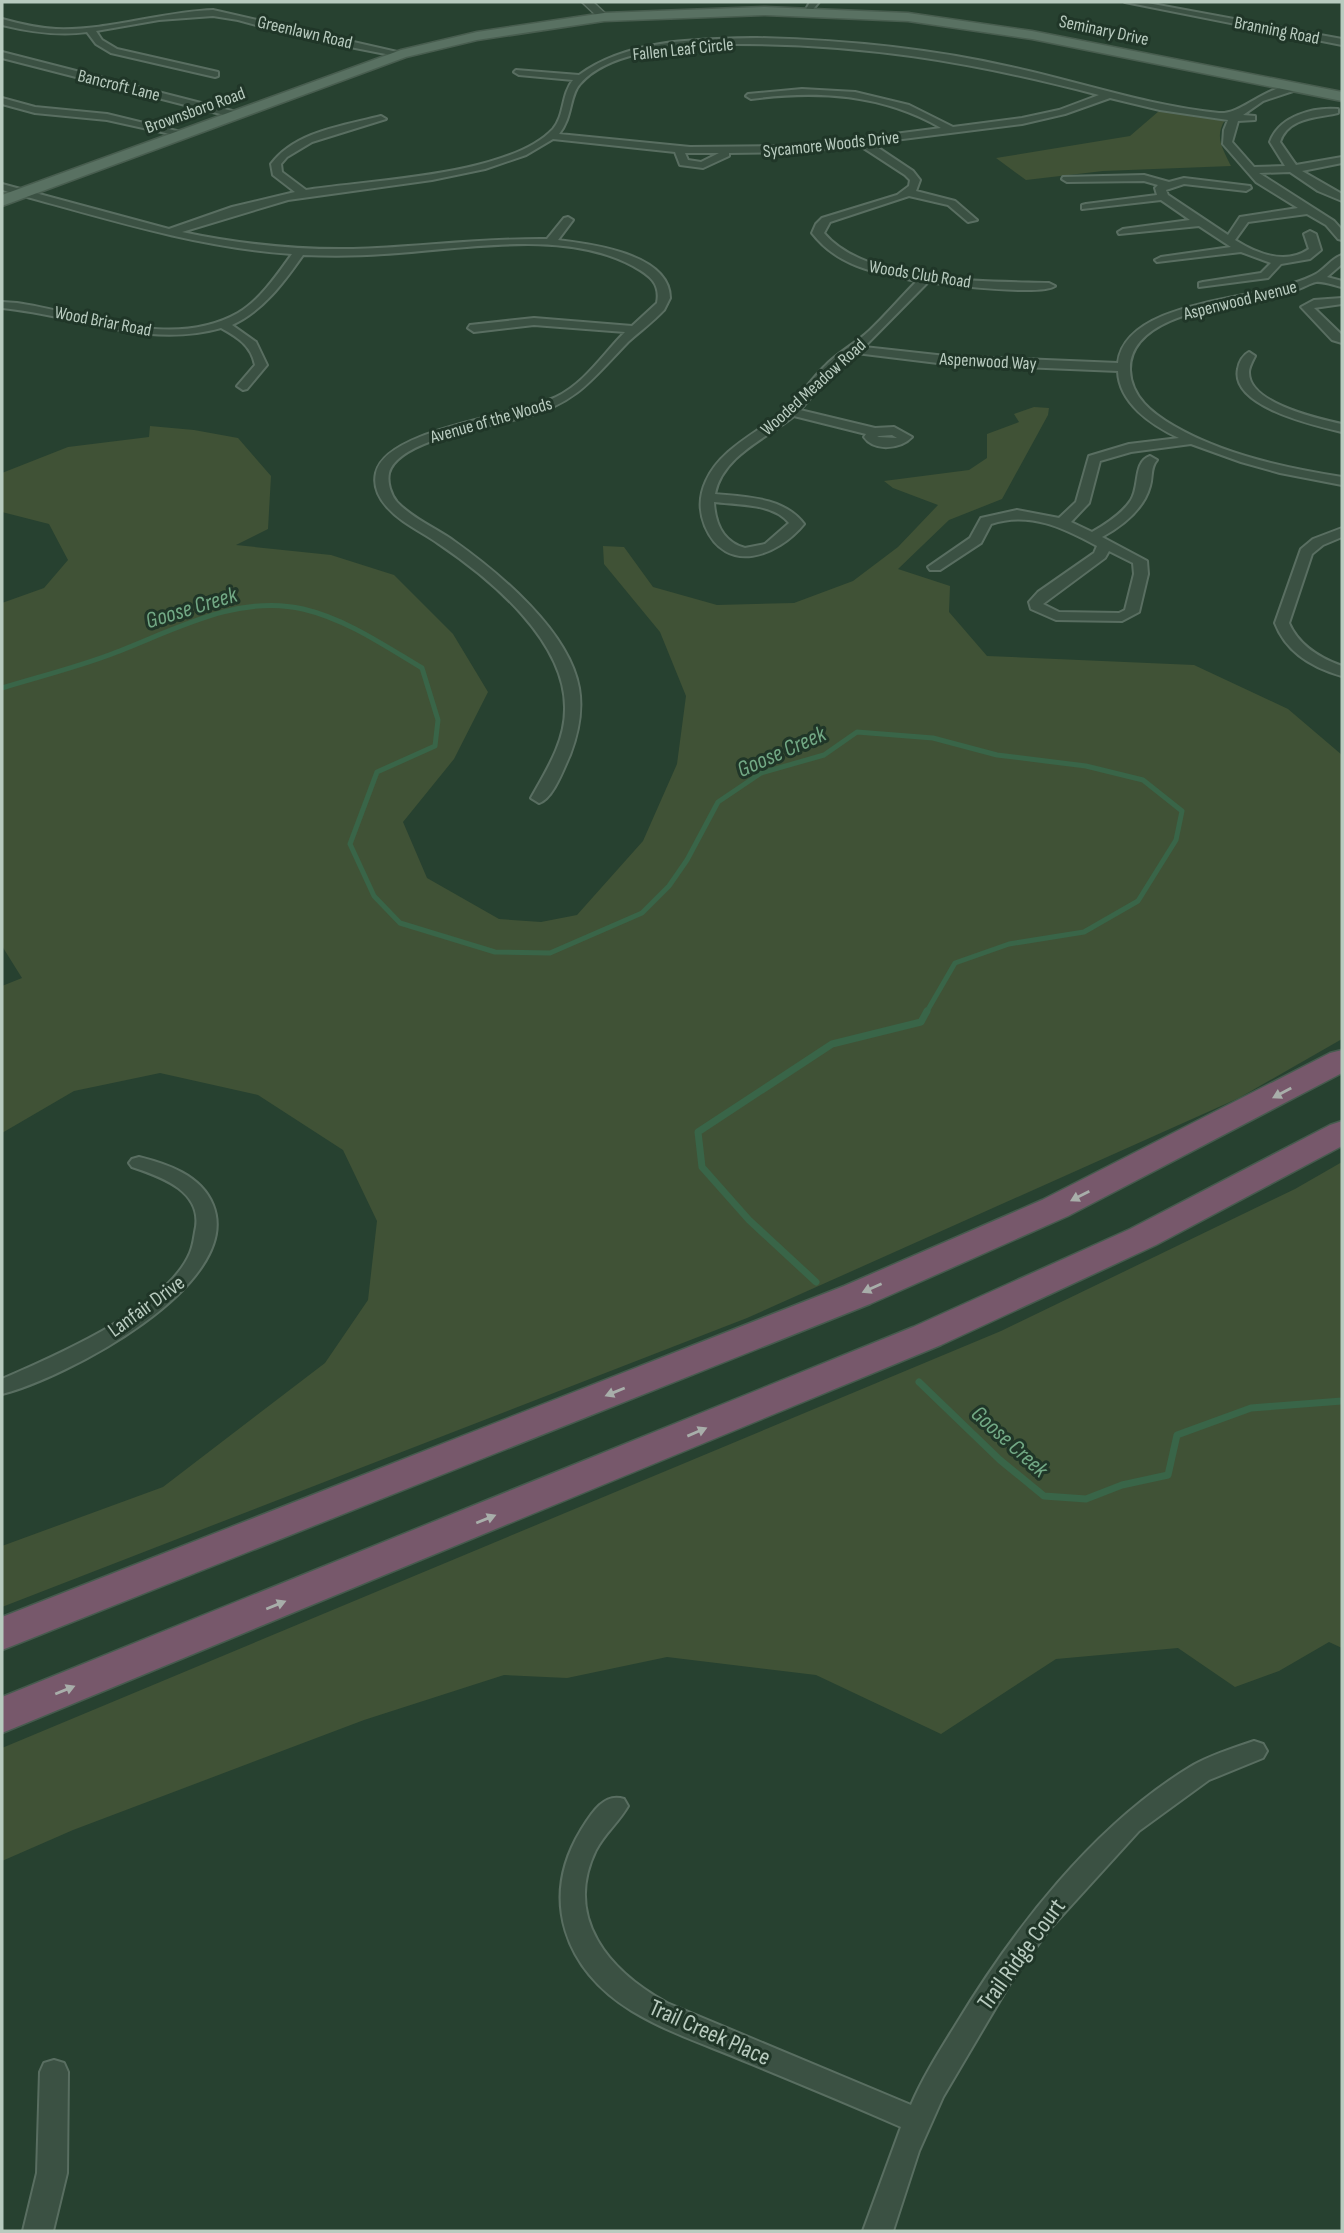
<svg xmlns="http://www.w3.org/2000/svg" width="1344" height="2233" viewBox="0 0 1344 2233" font-family="'Sofia Sans Condensed',sans-serif">
	<rect width="100%" height="100%" fill="#274130"/>
	<!-- green -->
	<g fill="#405236">
		<path d="M1159,111L1225,120C1214,137 1223,149 1231,166L1103,171L1026,180L996,158L1130,136Z"/>
		<polygon points="1034,407 1049,408 1048,415 1002,499 949,520 898,569 950,586 949,612 987,656 1194,665 1288,709 1342,755 1342,1039 1239,1098 747,1318 2,1607 2,1546 163,1487 325,1363 368,1300 377,1221 343,1150 258,1095 160,1073 74,1091 2,1133 2,986 22,978 2,946 2,603 44,588 68,560 49,524 2,512 2,473 68,447 149,437 150,426 194,430 238,438 271,476 268,529 236,545 331,555 394,575 453,634 488,692 454,759 403,822 427,878 499,919 541,922 577,915 643,841 677,764 686,696 660,632 604,564 603,546 624,547 653,587 717,605 794,603 853,581 898,547 938,505 893,488 884,481 969,470 987,458 987,434 1019,422 1014,414"/>
		<polygon points="1342,1162 1342,1648 1329,1642 1279,1671 1235,1687 1178,1648 1056,1659 941,1734 816,1675 667,1657 567,1678 504,1675 364,1720 73,1830 2,1861 2,1748 1001,1331 1295,1189"/>
	</g>
	<g fill="none" stroke-linecap="round" stroke-linejoin="round">
		<!-- stream-far1 -->
		<path stroke="#396548" stroke-width="5" d="M2,688C38,677 74,668 109,655C169,633 237,593 303,609C346,619 385,646 422,668L438,720L435,746L377,772L350,844L374,896L400,923L495,952L550,953L642,913L669,886L687,860L718,802L761,773L824,755L857,732L933,738L997,755L1086,766L1143,780L1182,811L1176,840L1138,901L1084,932L1009,944L955,963L926,1013"/>
		<!-- stream -->
		<g stroke="#396548" stroke-width="7">
			<polyline points="816,1282 749,1220 702,1167 698,1132 832,1044 921,1022 927,1011"/>
			<polyline points="919,1382 1000,1460 1044,1496 1086,1499 1122,1485 1168,1475 1177,1435 1251,1408 1342,1401"/>
		</g>
		<!-- minor casing -->
		<g stroke="#596e61" stroke-width="4">
			<g id="minor">
				<polygon points="810,2 819,2 810,13 804,13"/>
				<polygon points="1125,2 1142,2 1342,39 1342,45"/>
				<path d="M213,10L406,54L401,57L299,37L238,20L213,16L159,20L96,31L102,40L117,49L218,72V76L215,77L111,53L96,44L87,32C58,36 31,32 2,25V19C20,24 37,28 56,29C108,31 160,12 213,10Z"/>
				<path d="M757,38C843,40 927,48 1011,67C1080,82 1148,106 1219,113C1242,115 1266,84 1296,86V90L1263,101L1243,115L1255,116V120L1238,121L1232,142L1254,167L1285,166L1270,142C1279,116 1313,107 1338,109V113C1317,118 1288,117 1280,142L1296,165L1342,157V163L1302,171L1342,194V201L1318,191L1290,172L1259,173L1334,221L1342,230V240L1338,239L1326,225L1307,214L1248,222L1235,240C1257,254 1286,265 1309,249L1304,234L1310,231L1316,234L1321,250L1310,259L1281,264L1268,278L1199,287V283L1203,282L1261,273L1271,263L1241,252L1157,262L1155,260L1161,257L1231,247L1199,226L1119,234L1118,232L1123,229L1190,220L1161,200L1082,209V205L1086,204L1157,195L1155,188L1158,185L1144,181L1067,182L1062,179L1063,177L1144,175L1169,182L1184,178L1250,186L1251,188L1246,191L1184,184L1166,190L1168,195L1228,235L1240,217L1298,208L1256,182L1223,144L1224,130L1228,120L1160,110L1110,98L1065,114L1022,124L871,143L913,171L920,180L916,191L955,201L977,220L968,222L948,205L909,196L830,222L824,233C867,284 985,281 1049,283L1055,286C1042,296 949,285 928,282L864,347L946,356L1118,363C1125,302 1247,300 1291,284C1300,281 1309,278 1316,274C1326,268 1332,258 1342,255V264L1327,277L1342,281V287C1335,286 1324,281 1316,282C1310,283 1303,288 1296,290C1281,295 1265,298 1249,301C1211,308 1129,319 1130,370C1131,397 1152,413 1174,426C1224,455 1286,468 1342,477V485L1280,473L1241,462L1191,444L1131,452L1100,461L1089,503L1071,522L1092,532C1106,524 1122,514 1131,500C1140,486 1133,462 1150,456L1157,460C1150,468 1153,476 1150,486C1144,509 1122,526 1102,537L1147,561L1148,574L1139,612L1122,621L1056,620L1031,609L1029,602L1038,592L1094,553L1097,546C1064,528 1030,511 991,524L981,543L940,570H930L928,567L970,538L981,518L1017,510L1059,518L1076,502L1089,456L1129,444L1179,438C1151,425 1119,403 1118,371L946,364L856,353L833,372L800,410L875,428L894,427L912,437C901,449 874,452 864,437L866,434L794,416C767,438 722,456 715,494C746,497 784,497 804,524C778,556 726,576 705,526C699,511 699,496 706,481C721,448 758,433 784,411C799,398 810,381 824,367C837,353 855,344 869,331C886,315 901,297 917,281C877,273 838,267 812,233L816,224L822,218L897,195L909,186L910,180L905,175L859,145L801,152L729,153V156L703,168L680,165L675,152L553,139L526,155L485,169L432,180L288,200L182,232C239,244 296,250 353,249C418,247 482,238 547,239L564,218L568,217L573,220L558,240C591,244 670,254 670,298L664,310C653,322 640,331 628,342C594,377 578,402 528,416C498,425 398,438 389,473C387,483 391,495 397,502C413,519 436,528 454,541C499,573 569,631 579,688C583,711 578,734 570,755C564,768 553,799 539,803L531,798C546,771 565,742 565,710C567,642 491,579 439,544C422,532 401,523 387,507C379,498 373,486 376,473C386,428 517,416 556,397C585,383 603,354 625,332L534,325L474,332L468,328L470,325L534,318L632,326L657,303C661,283 649,275 633,266C563,228 460,250 384,254C357,256 330,256 303,255C284,282 263,311 232,325L256,342L267,365L247,389L243,390L237,386L255,365C251,345 237,337 221,328C146,349 76,315 2,308V302L17,303C87,313 171,351 238,313C260,300 277,275 292,254C192,247 98,216 2,190V184L169,229L232,207L295,192L273,175L271,164C296,131 343,126 381,116L386,119L312,142L287,157L281,164L282,172L306,190C369,180 509,176 553,129C565,115 561,95 573,80L519,75L514,72L516,70L579,75C629,39 697,39 757,38ZM724,44C859,43 969,61 1099,95L1059,110L1022,118L953,127L909,105L855,92L802,89L748,94L746,96L751,99C817,90 882,94 941,128L801,146L690,147L559,134C573,117 569,96 580,84C610,49 681,47 724,44ZM685,153H719L701,162L688,160ZM892,435L897,438L877,437L879,436ZM714,502C738,505 773,503 789,523L765,544L745,548C723,542 715,523 714,502ZM1109,551L1133,563L1134,574L1125,610L1119,613L1059,612L1043,604L1105,558Z"/>
				<polygon points="2,52 240,113 241,115 236,118 2,58"/>
				<polygon points="2,98 35,107 107,114 189,134 184,137 107,120 35,113 2,104"/>
				<polygon points="1342,298 1342,304 1314,308 1342,335 1342,343 1332,340 1301,307 1314,300"/>
				<path d="M1249,352L1255,356C1253,360 1249,367 1249,372C1248,403 1319,419 1342,424V432C1317,426 1230,407 1238,369C1239,362 1243,355 1249,352Z"/>
				<path d="M1342,528V537L1323,545L1312,554L1289,623C1299,646 1320,658 1342,666V676C1313,668 1286,652 1275,623L1301,549L1313,539Z"/>
				<path d="M139,1157C167,1164 201,1175 213,1205C245,1285 63,1379 2,1394V1379C55,1356 167,1308 190,1253C193,1246 194,1238 195,1232C205,1192 162,1177 132,1167L129,1163L132,1159Z"/>
				<path d="M1254,1741L1263,1744L1267,1751L1263,1758L1209,1780L1139,1831L1048,1931L1012,1980L943,2097L919,2151L893,2231H863L901,2127C851,2105 800,2084 749,2063C710,2046 668,2033 632,2011C565,1970 539,1899 581,1830C591,1814 604,1792 624,1799L628,1806C619,1822 605,1833 596,1850C563,1918 609,1971 667,2003L911,2105C923,2077 939,2052 955,2026C1013,1930 1093,1826 1190,1767C1208,1756 1233,1748 1254,1741Z"/>
				<polygon points="54,2060 64,2063 68,2072 67,2173 53,2231 23,2231 37,2173 40,2072 44,2063"/>
			</g>
		</g>
		<!-- tertiary casing -->
		<g stroke="#596e61" stroke-width="3">
			<polygon id="tertiary" points="582,2 593,2 609,17 600,19"/>
		</g>
		<!-- primary casing -->
		<g stroke="#485d4f" stroke-width="3">
			<polygon id="primary" points="765,7 908,13 1032,31 1342,92 1342,101 1032,39 908,21 765,15 604,21 477,40 406,57 2,206 2,195 401,50 477,32 604,13"/>
		</g>
		<!-- motorway casing -->
		<g stroke="#465b4e" stroke-width="3">
			<g id="motorway">
				<polygon points="1342,1050 1342,1073 1068,1216 870,1304 2,1650 2,1617 844,1286 1042,1200 1330,1053"/>
				<polygon points="1342,1121 1342,1146 1156,1245 941,1345 2,1733 2,1697 913,1327 1130,1229 1330,1125"/>
			</g>
		</g>
		<!-- minor -->
		<use href="#minor" fill="#3b5143" fill-rule="evenodd"/>
		<!-- tertiary -->
		<use href="#tertiary" fill="#3b5143" fill-rule="evenodd"/>
		<!-- primary -->
		<use href="#primary" fill="#597162" fill-rule="evenodd"/>
		<!-- motorway -->
		<use href="#motorway" fill="#77586b" fill-rule="evenodd"/>
	</g>
	<!-- one-way arrows -->
	<defs><path id="oneway-solid" d="M-6-.8H1V-3.2L6.5 0L1 3.2V.8H-6Z" transform="scale(1.75)"/></defs>
	<g fill="#a8aeaa">
		<use href="#oneway-solid" transform="translate(1282 1093) rotate(152)"/>
		<use href="#oneway-solid" transform="translate(1080 1196) rotate(153)"/>
		<use href="#oneway-solid" transform="translate(872 1288) rotate(156)"/>
		<use href="#oneway-solid" transform="translate(615 1392) rotate(158)"/>
		<use href="#oneway-solid" transform="translate(697 1432) rotate(-23)"/>
		<use href="#oneway-solid" transform="translate(486 1519) rotate(-22)"/>
		<use href="#oneway-solid" transform="translate(276 1605) rotate(-22)"/>
		<use href="#oneway-solid" transform="translate(65 1690) rotate(-22)"/>
	</g>
	<g text-anchor="middle" stroke-width="6" stroke-linejoin="round" paint-order="stroke">
		<!-- far-street labels -->
		<g font-size="18" fill="#b8cbbf" stroke="#203628">
			<text transform="translate(1104 30) rotate(12)" y="6">Seminary Drive</text>
			<text transform="translate(1277 30) rotate(11)" y="6">Branning Road</text>
			<text transform="translate(305 32) rotate(13)" y="6">Greenlawn Road</text>
			<text transform="translate(683 49) rotate(-6)" y="6">Fallen Leaf Circle</text>
			<text transform="translate(119 85) rotate(14)" y="6">Bancroft Lane</text>
			<text transform="translate(195 110) rotate(-20)" y="6">Brownsboro Road</text>
			<text transform="translate(831 144) rotate(-6)" y="6">Sycamore Woods Drive</text>
			<text transform="translate(920 274) rotate(9)" y="6">Woods Club Road</text>
			<text transform="translate(1240 300) rotate(-14)" y="6">Aspenwood Avenue</text>
			<text transform="translate(103 321) rotate(11)" y="6">Wood Briar Road</text>
			<text transform="translate(988 361) rotate(3)" y="6">Aspenwood Way</text>
			<text transform="translate(813 387) rotate(-42)" y="6">Wooded Meadow Road</text>
			<text transform="translate(491 420) rotate(-16)" y="6">Avenue of the Woods</text>
		</g>
		<!-- street labels -->
		<g font-size="21" fill="#b8cbbf" stroke="#203628">
			<text transform="translate(146 1306) rotate(-36)" y="7">Lanfair Drive</text>
		</g>
		<!-- water labels -->
		<g font-size="23" font-style="italic" fill="#72a985" stroke="#203628">
			<text transform="translate(191 607) rotate(-17)" y="8">Goose Creek</text>
			<text transform="translate(781 751) rotate(-24)" y="8">Goose Creek</text>
			<text transform="translate(1010 1441) rotate(42)" y="8">Goose Creek</text>
		</g>
		<!-- near-street labels -->
		<g font-size="24" fill="#b8cbbf" stroke="#203628">
			<text transform="translate(1021 1954) rotate(-54)" y="8">Trail Ridge Court</text>
			<text transform="translate(710 2032) rotate(24)" y="8">Trail Creek Place</text>
		</g>
	</g>
	<!-- border -->
	<rect width="1344" height="2233" fill="none" stroke="#b8cbbf" stroke-width="7"/>
</svg>
